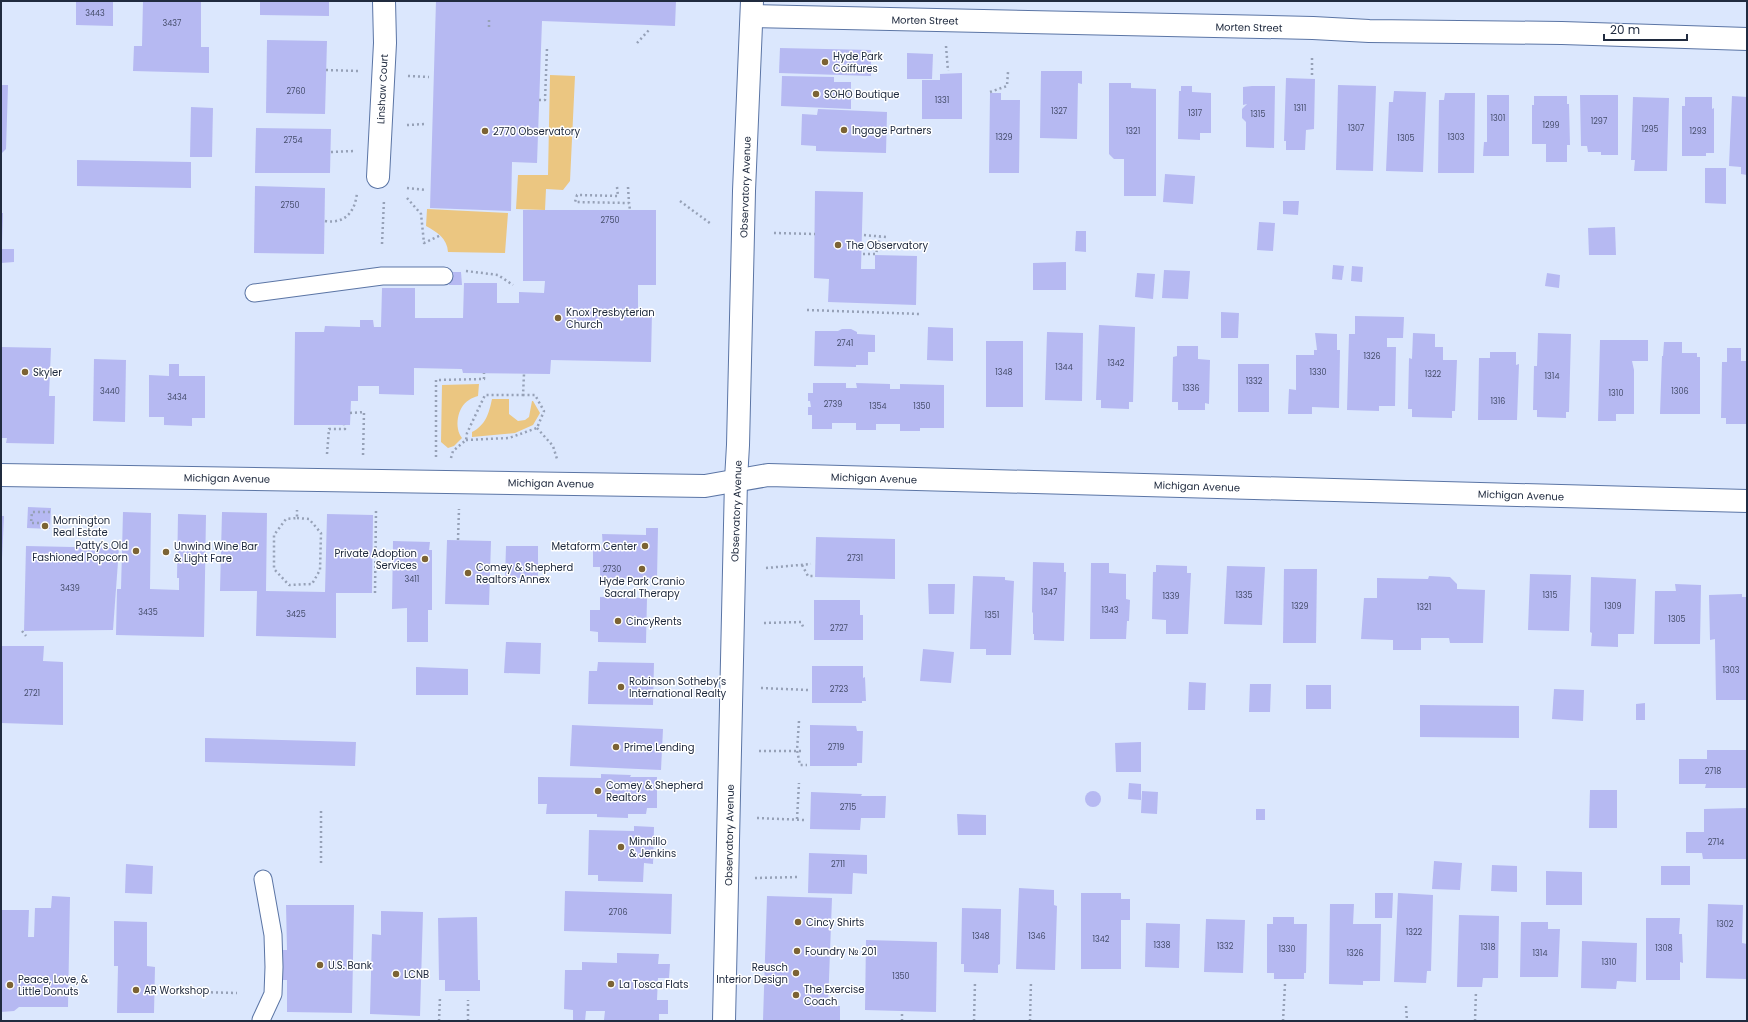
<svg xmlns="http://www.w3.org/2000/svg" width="1748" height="1022" viewBox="0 0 1748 1022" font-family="Poppins,sans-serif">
	<rect width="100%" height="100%" fill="#dbe7fd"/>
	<!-- green -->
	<g fill="#ebc681">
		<polygon points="550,75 575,76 570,181 563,190 546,189 545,210 516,209 518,175 548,175"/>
		<path d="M427,209L508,213L505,253L448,252C447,238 437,232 426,226Z"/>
		<path d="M479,384L478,396C475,397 471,398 469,400C457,407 454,428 462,438L454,446L448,448L441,442L442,385Z"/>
		<path d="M492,399H509V414L518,421L525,420L529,417L532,401H533L540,413L533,425L515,433L472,437V432C486,425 489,413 492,399Z"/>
	</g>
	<!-- building -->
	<g fill="#b6b9f2">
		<polygon points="76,1 113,1 113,26 76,25"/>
		<polygon points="143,1 201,1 201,47 209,47 209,73 133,71 134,46 142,46"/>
		<polygon points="260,1 329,1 329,16 260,15"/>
		<polygon points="436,1 676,1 675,26 542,21 537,163 512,162 511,211 430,208"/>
		<polygon points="267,40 327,41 325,114 266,113"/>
		<polygon points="780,48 871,50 871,76 779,73"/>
		<polygon points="907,53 933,54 932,79 907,79"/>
		<polygon points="1041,71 1082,71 1082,84 1078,83 1077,139 1040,138"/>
		<polygon points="962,73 962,119 922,119 922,80 940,80 940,74"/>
		<polygon points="782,76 834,77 834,82 851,82 851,109 781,106"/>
		<polygon points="1286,78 1315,79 1314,129 1306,130 1305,150 1286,150 1286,141 1284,141"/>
		<polygon points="1109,83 1131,83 1131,88 1156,89 1156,196 1124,196 1124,159 1114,159 1109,154"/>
		<polygon points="1,85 8,85 6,149 1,154"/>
		<polygon points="1338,85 1376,86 1373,171 1336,170"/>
		<polygon points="1181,86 1192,86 1192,92 1211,93 1211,133 1200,133 1200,140 1178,139 1179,91 1181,91"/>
		<polygon points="1252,86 1275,86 1274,148 1246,147 1246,122 1242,118 1242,109 1247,104 1243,105 1243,87"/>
		<polygon points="1394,91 1426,92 1423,172 1386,171 1389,102 1393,102"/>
		<polygon points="990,93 1001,93 1001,100 1020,100 1019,173 989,173"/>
		<polygon points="1445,93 1475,93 1474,173 1438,173 1439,100 1444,100"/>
		<polygon points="1487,95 1509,95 1509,156 1483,156 1484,142 1487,142"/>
		<polygon points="1580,95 1618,95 1618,155 1601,155 1601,152 1588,152 1587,146 1581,146"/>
		<polygon points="1534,96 1567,96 1567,104 1569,104 1570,145 1567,145 1567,162 1546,162 1546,144 1532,144 1532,105 1534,105"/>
		<polygon points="1732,96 1747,97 1747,175 1741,174 1741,167 1729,166"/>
		<polygon points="1633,97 1669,98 1667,171 1634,171 1635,160 1631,160"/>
		<polygon points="1685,97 1712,97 1712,109 1714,108 1714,153 1706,153 1706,156 1682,156 1682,106 1685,106"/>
		<polygon points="191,107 213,108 212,157 190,157"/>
		<polygon points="818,109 887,112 886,153 816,151 816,146 801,145 802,114 817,115"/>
		<polygon points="256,128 331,129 330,173 255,173"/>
		<polygon points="77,160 191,162 191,188 77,186"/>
		<polygon points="1705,168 1726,168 1726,204 1705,203"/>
		<polygon points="1165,174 1195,176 1193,204 1163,202"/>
		<polygon points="255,186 325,188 324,254 254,253"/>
		<polygon points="815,191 863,192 861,269 875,269 875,255 917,256 916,305 828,302 829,279 814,278"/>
		<polygon points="1283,201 1299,201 1298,215 1283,214"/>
		<polygon points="523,210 656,210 656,285 638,285 638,310 652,310 651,362 551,360 550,374 463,373 462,369 414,368 414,395 379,394 379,386 358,386 358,401 351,401 350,425 294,425 295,332 324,332 325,326 360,327 360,320 373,320 374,327 381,327 382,288 415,288 415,318 463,318 464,283 497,283 497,303 519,303 519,292 544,293 545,281 523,281"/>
		<polygon points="1,213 3,213 2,243 1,243"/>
		<polygon points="1259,222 1275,223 1273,251 1257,250"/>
		<polygon points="1615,227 1616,255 1589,255 1588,228"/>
		<polygon points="1076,231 1086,231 1086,252 1075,251"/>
		<polygon points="1,249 14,249 14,262 1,263"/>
		<polygon points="1066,262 1066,290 1033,290 1033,263"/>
		<polygon points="1333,265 1344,266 1342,280 1332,279"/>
		<polygon points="1352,266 1363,267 1362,282 1351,281"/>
		<polygon points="1164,270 1190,271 1188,299 1162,298"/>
		<polygon points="449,272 461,272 462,285 449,285"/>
		<polygon points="1137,273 1155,274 1153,299 1135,297"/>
		<polygon points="1547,273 1560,275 1559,288 1545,286"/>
		<polygon points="1221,312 1239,313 1238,338 1221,338"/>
		<polygon points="1355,316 1404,317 1403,338 1387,338 1387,347 1396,347 1395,406 1379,406 1379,411 1347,410 1349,334 1355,334"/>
		<polygon points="1099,325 1135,327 1133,402 1129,402 1129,409 1101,408 1101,400 1096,400"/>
		<polygon points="928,327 953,328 953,361 927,360"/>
		<polygon points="842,329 851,329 857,332 857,334 875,335 875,352 868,352 868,365 856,365 856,367 814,366 815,331 838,331"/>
		<polygon points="1047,332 1083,333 1082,401 1045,400"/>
		<polygon points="1315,333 1337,334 1337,350 1340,350 1339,408 1312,407 1312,414 1288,414 1289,389 1296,390 1296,355 1314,355 1314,350 1317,350"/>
		<polygon points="1413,333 1435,334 1435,347 1443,347 1443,360 1457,360 1455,411 1452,411 1452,418 1412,417 1412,409 1408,409 1409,358 1412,359"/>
		<polygon points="1538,333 1571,334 1569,412 1566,412 1566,418 1537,417 1537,410 1533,410 1534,366 1537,366"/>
		<polygon points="1600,340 1648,340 1648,361 1632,361 1634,370 1634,414 1616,414 1616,421 1598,421"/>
		<rect x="986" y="341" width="37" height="66"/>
		<polygon points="1664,342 1682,342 1682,353 1697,353 1697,357 1700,357 1700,414 1660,414 1662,356 1663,356"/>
		<polygon points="1177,346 1198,346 1198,359 1210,360 1209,402 1209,404 1205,403 1205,410 1178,410 1178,402 1172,402 1173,357 1177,356"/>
		<polygon points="1,347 51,348 49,396 55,396 54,444 6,443 7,438 1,438"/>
		<polygon points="1727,348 1741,348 1741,361 1747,361 1746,424 1726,424 1726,418 1721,418 1722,362 1727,362"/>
		<polygon points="1490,352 1516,352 1516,365 1519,364 1517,420 1478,420 1479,358 1490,358"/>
		<polygon points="94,359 126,360 125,422 93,421"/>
		<polygon points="169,364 179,364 179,376 205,376 205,418 192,418 192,426 164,425 164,417 149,417 149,375 169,376"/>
		<rect x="1238" y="364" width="31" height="48"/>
		<polygon points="813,383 846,383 846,388 857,388 856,383 890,384 890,389 900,389 900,384 944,385 944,428 920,428 920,431 900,431 900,424 876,424 876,430 856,430 856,423 832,423 832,429 812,429 812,415 808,415 808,407 811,407 810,401 808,401 808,393 813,393"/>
		<polygon points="28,507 51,508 50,529 27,528"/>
		<polygon points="123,512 151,513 150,589 179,590 179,578 177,578 178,514 206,515 204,637 116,635 117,589 121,589"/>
		<polygon points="222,512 267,513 266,591 325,592 327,514 373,515 372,593 336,593 336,638 256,636 257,591 220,591"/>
		<polygon points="1,516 4,516 2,559 1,559"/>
		<polygon points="646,528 658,528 657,579 600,578 600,567 593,567 593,547 603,547 602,534 646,535"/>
		<polygon points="816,537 895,539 895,579 815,577"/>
		<polygon points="447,540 491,541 489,605 445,604"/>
		<polygon points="393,541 430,542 429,550 432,550 432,610 428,610 428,642 407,642 407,608 392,609"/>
		<polygon points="26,546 119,548 113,630 24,631"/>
		<polygon points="506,546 538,546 538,578 505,578"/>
		<polygon points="1033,562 1064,563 1064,572 1066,572 1064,641 1034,640 1034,634 1033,634 1033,612 1032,613"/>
		<polygon points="1091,563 1109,563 1109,573 1126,574 1126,599 1130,600 1129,621 1127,621 1126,639 1090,639"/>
		<polygon points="1156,565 1187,566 1187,573 1191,573 1188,634 1166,634 1166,620 1152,619 1153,572 1156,572"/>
		<polygon points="1227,566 1265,567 1262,625 1224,624"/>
		<polygon points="1284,569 1317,569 1316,643 1283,643"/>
		<polygon points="1530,574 1571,575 1569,631 1528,630"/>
		<polygon points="973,576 1005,577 1005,580 1014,581 1011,655 986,655 986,649 970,649"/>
		<polygon points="1429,576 1450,577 1457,584 1457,589 1485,590 1483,643 1450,643 1449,638 1421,638 1421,650 1393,650 1393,640 1361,639 1364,598 1377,598 1377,578 1428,579"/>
		<polygon points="1591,577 1636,579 1634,634 1618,634 1618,647 1591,646 1592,633 1590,632"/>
		<polygon points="928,584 955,584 954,614 929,614"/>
		<polygon points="1675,584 1701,585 1700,644 1654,644 1655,591 1676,591"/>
		<polygon points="1742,594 1742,597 1747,597 1747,700 1716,700 1715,639 1710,640 1709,595"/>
		<polygon points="600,597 647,598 646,643 598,642 598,632 590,631 590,610 600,610"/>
		<polygon points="814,600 860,600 860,615 863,615 863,640 814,640"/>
		<polygon points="506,642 541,643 540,674 504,673"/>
		<polygon points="1,646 44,646 43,661 63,662 63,725 1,723"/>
		<polygon points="923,649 954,652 951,683 920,681"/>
		<polygon points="598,662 654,663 653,705 588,704 589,671 597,671"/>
		<polygon points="812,666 863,666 863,678 865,677 866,701 862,701 862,703 812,703"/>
		<polygon points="416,667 468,669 468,695 416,695"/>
		<polygon points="1189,682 1206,683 1205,710 1188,710"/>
		<polygon points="1250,684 1271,684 1270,712 1249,712"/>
		<rect x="1306" y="685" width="25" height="24"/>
		<polygon points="1554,689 1584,690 1583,721 1552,719"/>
		<polygon points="1645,703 1645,720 1636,720 1636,704"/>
		<polygon points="1420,705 1519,706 1519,738 1420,737"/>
		<polygon points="572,725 663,729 661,770 570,766"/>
		<polygon points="810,725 856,726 857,731 863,731 862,763 857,763 857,766 810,766"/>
		<polygon points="205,738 356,742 355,766 205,762"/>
		<polygon points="1141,742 1141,772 1116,772 1115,743"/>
		<polygon points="1707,750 1747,750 1747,788 1705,788 1706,784 1679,784 1679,759 1707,759"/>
		<polygon points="601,774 631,775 630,777 657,777 657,808 647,808 646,814 628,814 628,818 597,817 597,814 546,814 547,804 538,804 538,777 601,778"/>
		<polygon points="1129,783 1141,784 1141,800 1128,799"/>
		<polygon points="1590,790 1617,790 1617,828 1589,828"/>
		<circle cx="1093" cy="799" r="8"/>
		<polygon points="1142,791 1158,792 1157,814 1141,813"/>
		<polygon points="811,792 862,794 861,796 886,796 885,818 861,818 860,830 810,829"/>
		<polygon points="1747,808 1747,859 1703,859 1702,853 1686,853 1686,832 1704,832 1704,809"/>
		<rect x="1256" y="809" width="9" height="11"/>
		<polygon points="957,814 986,815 986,835 958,835"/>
		<polygon points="634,826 654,827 653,864 644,863 643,882 598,881 598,875 588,875 589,830 634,831"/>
		<polygon points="809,853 867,855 867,874 853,873 852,894 808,893"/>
		<polygon points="1434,861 1462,863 1460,890 1432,889"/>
		<polygon points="126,864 153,866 152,894 125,893"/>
		<polygon points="1492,865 1517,866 1517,892 1491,891"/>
		<rect x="1661" y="866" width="29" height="19"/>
		<polygon points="1546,871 1582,872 1582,905 1546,905"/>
		<polygon points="1019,888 1054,890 1054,905 1057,906 1055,970 1016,969"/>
		<polygon points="565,891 672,894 671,934 564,931"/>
		<polygon points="1081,893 1121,893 1121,899 1130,899 1130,920 1121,920 1121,969 1081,969"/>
		<polygon points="1375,893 1393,893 1392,918 1375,918"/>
		<polygon points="1398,893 1433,895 1431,971 1427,971 1426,983 1394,982"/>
		<polygon points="52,896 70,897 68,1007 19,1007 14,1011 1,1012 1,910 29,910 28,937 34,937 35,908 51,908"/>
		<polygon points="767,896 832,898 828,1006 840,1006 840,1021 763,1020"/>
		<polygon points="1330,904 1354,904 1353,924 1381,924 1380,981 1363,981 1363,985 1329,984"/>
		<polygon points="1708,904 1743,905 1742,943 1747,944 1747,979 1706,978"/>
		<polygon points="286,905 354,905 352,1013 287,1012 287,980 267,980 267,950 287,950"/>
		<polygon points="962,908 1001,909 1000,964 998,965 998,973 964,972 964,964 961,964"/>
		<polygon points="381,911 423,912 420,1016 370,1014 372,934 381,935"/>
		<polygon points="1459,915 1499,916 1498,978 1483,978 1482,987 1457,987"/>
		<polygon points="477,917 478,980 480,980 480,991 445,991 445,980 439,980 438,918"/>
		<polygon points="1273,917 1294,917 1294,924 1307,924 1306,973 1304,973 1304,979 1274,979 1274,973 1267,973 1267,924 1273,924"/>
		<polygon points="1646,918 1680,918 1679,934 1682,934 1683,963 1680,962 1680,980 1646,980"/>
		<polygon points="1206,919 1245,920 1243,973 1204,972"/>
		<polygon points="114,921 147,922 147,966 155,967 154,1013 117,1013 118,966 114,966"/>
		<polygon points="1521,922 1548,922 1548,929 1560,929 1558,977 1520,977"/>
		<polygon points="1146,923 1180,924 1179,968 1145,967"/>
		<polygon points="866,940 937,942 936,1012 865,1010"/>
		<polygon points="1582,941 1637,943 1636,982 1617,981 1616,989 1581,988"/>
		<polygon points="617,953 659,954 658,964 670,964 669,978 658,978 657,1000 668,1000 668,1014 659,1014 659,1021 604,1020 605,1011 586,1011 585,1021 573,1021 573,1010 564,1009 565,970 582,970 582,962 617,963"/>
	</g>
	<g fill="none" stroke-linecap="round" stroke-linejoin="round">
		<!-- service casing -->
		<g stroke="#5b75a5" stroke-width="19">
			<g id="service">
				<polyline points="254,293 382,276 444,276"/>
				<polyline points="261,1020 273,994 274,967 273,935 263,879"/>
			</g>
		</g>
		<!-- minor casing -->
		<g stroke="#5b75a5" stroke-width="24">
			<g id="minor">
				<polyline points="752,16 1313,28 1369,31 1562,33 1747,39"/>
				<polyline points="378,177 385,43 384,1"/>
				<polyline points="1,475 705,486 768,475 1747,501"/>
			</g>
		</g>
		<!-- secondary casing -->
		<g stroke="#5b75a5" stroke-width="24">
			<polyline id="secondary" points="724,1021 736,480 738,445 744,191 752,1"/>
		</g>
		<!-- path -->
		<g stroke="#96a1b7" stroke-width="2.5" stroke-dasharray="2 3" stroke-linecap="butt">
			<polyline points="489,20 489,29"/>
			<polyline points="637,43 649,30"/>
			<polyline points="946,46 948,71"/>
			<polyline points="326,70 358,71"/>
			<polyline points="1312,75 1312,55"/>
			<polyline points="408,76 429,77"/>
			<polyline points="990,92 1007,86 1008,72"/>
			<polyline points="539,100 545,100 547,48"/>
			<polyline points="407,125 426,124"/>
			<polyline points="331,152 354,151"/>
			<polyline points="617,187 618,196 577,195 575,202 629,203 630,210"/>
			<polyline points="628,187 629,203"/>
			<polyline points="407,188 426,190"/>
			<polyline points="407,198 421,214 424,243 441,235"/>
			<polyline points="680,201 711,224"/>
			<path d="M325,221C345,224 355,212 357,193"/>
			<polyline points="774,233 815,234"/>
			<polyline points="864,235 886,237"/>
			<polyline points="382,244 384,200"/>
			<polyline points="863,254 876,254 880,237"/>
			<polyline points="466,271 498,275 513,285"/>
			<polyline points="807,310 920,314"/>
			<polyline points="350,413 364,412 363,456"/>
			<polyline points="537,428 553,446 557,459"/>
			<polyline points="466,440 509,438 537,428 544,411 535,395 523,395"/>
			<polyline points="327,454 329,429 345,429 344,425"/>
			<polyline points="436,457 436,380 484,379 484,373"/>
			<polyline points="451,458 453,451 466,440 467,433 485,395 523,395 524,374"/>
			<polyline points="297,518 309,519 321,533 320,570 312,584 289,585 274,569 274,535 286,519 297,518 297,510"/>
			<polyline points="39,523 31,523 32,512 50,512"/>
			<polyline points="458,540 459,509"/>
			<polyline points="802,565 808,576 814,576"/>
			<polyline points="766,568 811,564"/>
			<polyline points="375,593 376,511"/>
			<polyline points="764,623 801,622 804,629"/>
			<polyline points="22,631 26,636"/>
			<polyline points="761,688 808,690"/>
			<polyline points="799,721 797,750 800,765 807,765"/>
			<polyline points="759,751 802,751"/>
			<polyline points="757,818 804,820"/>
			<polyline points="797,819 799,783"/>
			<polyline points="321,863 321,811"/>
			<polyline points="755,878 800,877"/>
			<polyline points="196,992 237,993"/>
			<polyline points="1406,1006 1407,1021"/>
			<polyline points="439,1021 440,997"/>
			<polyline points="468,1021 468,1000"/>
			<polyline points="902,1021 902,1011"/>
			<polyline points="974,1021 975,982"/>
			<polyline points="1030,1021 1031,981"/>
			<polyline points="1283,1021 1285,984"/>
			<polyline points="1475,1021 1476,991"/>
		</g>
		<!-- service -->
		<use href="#service" stroke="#fff" stroke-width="17"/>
		<!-- minor -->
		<use href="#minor" stroke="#fff" stroke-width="22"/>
		<!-- secondary -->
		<use href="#secondary" stroke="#fff" stroke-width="22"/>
	</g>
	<!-- markers -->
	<g fill="#7c6334" stroke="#fff" stroke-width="1.5">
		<circle cx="825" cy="62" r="4"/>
		<circle cx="816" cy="94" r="4"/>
		<circle cx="844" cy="130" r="4"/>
		<circle cx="485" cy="131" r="4"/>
		<circle cx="838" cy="245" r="4"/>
		<circle cx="558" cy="318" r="4"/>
		<circle cx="25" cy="372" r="4"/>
		<circle cx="45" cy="526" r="4"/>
		<circle cx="645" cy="546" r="4"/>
		<circle cx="136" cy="551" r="4"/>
		<circle cx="166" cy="552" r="4"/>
		<circle cx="425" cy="559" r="4"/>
		<circle cx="642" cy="569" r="4"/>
		<circle cx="468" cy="573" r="4"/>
		<circle cx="618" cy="621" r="4"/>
		<circle cx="621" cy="687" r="4"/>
		<circle cx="616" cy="747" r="4"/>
		<circle cx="598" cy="791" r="4"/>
		<circle cx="621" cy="847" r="4"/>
		<circle cx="798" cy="922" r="4"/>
		<circle cx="797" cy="951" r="4"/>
		<circle cx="320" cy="965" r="4"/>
		<circle cx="796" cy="973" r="4"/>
		<circle cx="396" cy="974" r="4"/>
		<circle cx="611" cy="984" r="4"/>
		<circle cx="10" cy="985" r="4"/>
		<circle cx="136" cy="990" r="4"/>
		<circle cx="796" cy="995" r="4"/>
	</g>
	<g text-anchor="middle" stroke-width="3" stroke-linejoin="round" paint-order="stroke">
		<!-- number labels -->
		<g font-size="8" fill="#464e6c">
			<text x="95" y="16">3443</text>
			<text x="172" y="26">3437</text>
			<text x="296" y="94">2760</text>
			<text x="942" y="103">1331</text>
			<text x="1300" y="111">1311</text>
			<text x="1059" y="114">1327</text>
			<text x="1195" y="116">1317</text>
			<text x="1258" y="117">1315</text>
			<text x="1498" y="121">1301</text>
			<text x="1599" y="124">1297</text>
			<text x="1551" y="128">1299</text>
			<text x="1356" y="131">1307</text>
			<text x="1650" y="132">1295</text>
			<text x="1133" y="134">1321</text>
			<text x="1698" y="134">1293</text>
			<text x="1004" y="140">1329</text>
			<text x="1456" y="140">1303</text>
			<text x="1406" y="141">1305</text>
			<text x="293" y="143">2754</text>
			<text x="290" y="208">2750</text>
			<text x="610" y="223">2750</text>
			<text x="845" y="346">2741</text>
			<text x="1372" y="359">1326</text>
			<text x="1116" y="366">1342</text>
			<text x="1064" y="370">1344</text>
			<text x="1004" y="375">1348</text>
			<text x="1318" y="375">1330</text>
			<text x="1433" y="377">1322</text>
			<text x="1552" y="379">1314</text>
			<text x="1254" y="384">1332</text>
			<text x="1191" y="391">1336</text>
			<text x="110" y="394">3440</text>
			<text x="1680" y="394">1306</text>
			<text x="1616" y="396">1310</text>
			<text x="177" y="400">3434</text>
			<text x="1498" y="404">1316</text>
			<text x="833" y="407">2739</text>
			<text x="878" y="409">1354</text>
			<text x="922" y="409">1350</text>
			<text x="855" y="561">2731</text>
			<text x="612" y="572">2730</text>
			<text x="412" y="582">3411</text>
			<text x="70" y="591">3439</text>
			<text x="1049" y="595">1347</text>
			<text x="1244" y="598">1335</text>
			<text x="1550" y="598">1315</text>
			<text x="1171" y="599">1339</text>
			<text x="1300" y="609">1329</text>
			<text x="1613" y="609">1309</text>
			<text x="1424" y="610">1321</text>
			<text x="1110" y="613">1343</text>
			<text x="148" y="615">3435</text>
			<text x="296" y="617">3425</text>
			<text x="992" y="618">1351</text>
			<text x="1677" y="622">1305</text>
			<text x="839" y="631">2727</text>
			<text x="1731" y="673">1303</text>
			<text x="839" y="692">2723</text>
			<text x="32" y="696">2721</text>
			<text x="836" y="750">2719</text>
			<text x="1713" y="774">2718</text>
			<text x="848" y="810">2715</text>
			<text x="1716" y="845">2714</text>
			<text x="838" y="867">2711</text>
			<text x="618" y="915">2706</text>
			<text x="1725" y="927">1302</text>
			<text x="1414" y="935">1322</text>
			<text x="981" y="939">1348</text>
			<text x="1037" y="939">1346</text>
			<text x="1101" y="942">1342</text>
			<text x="1162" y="948">1338</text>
			<text x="1225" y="949">1332</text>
			<text x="1488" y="950">1318</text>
			<text x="1664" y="951">1308</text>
			<text x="1287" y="952">1330</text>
			<text x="1355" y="956">1326</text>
			<text x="1540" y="956">1314</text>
			<text x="1609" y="965">1310</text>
			<text x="901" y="979">1350</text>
		</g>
		<!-- street labels -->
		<g font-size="10" fill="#202b3f" stroke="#fff">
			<text transform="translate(925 20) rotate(1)" y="4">Morten Street</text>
			<text transform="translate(1249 27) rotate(1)" y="4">Morten Street</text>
			<text transform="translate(382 89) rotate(-87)" y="4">Linshaw Court</text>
			<text transform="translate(745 187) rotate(-88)" y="4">Observatory Avenue</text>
			<text transform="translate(227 478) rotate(1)" y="4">Michigan Avenue</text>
			<text transform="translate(874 478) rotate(2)" y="4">Michigan Avenue</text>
			<text transform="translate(551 483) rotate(1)" y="4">Michigan Avenue</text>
			<text transform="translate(1197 486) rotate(2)" y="4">Michigan Avenue</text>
			<text transform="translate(1521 495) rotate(2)" y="4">Michigan Avenue</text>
			<text transform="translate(736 511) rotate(-88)" y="4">Observatory Avenue</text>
			<text transform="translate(729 835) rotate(-89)" y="4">Observatory Avenue</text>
		</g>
		<!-- poi labels -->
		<g font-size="10" fill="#202b3f" stroke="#fff" text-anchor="start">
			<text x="833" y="60">Hyde Park<tspan x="833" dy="12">Coiffures</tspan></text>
			<text x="824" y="98">SOHO Boutique</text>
			<text x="852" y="134">Ingage Partners</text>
			<text x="493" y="135">2770 Observatory</text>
			<text x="846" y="249">The Observatory</text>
			<text x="566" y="316">Knox Presbyterian<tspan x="566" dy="12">Church</tspan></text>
			<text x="33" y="376">Skyler</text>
			<text x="53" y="524">Mornington<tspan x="53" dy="12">Real Estate</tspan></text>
			<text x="128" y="549" text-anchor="end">Patty’s Old<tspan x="128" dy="12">Fashioned Popcorn</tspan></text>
			<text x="174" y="550">Unwind Wine Bar<tspan x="174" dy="12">&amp; Light Fare</tspan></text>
			<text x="637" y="550" text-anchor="end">Metaform Center</text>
			<text x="417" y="557" text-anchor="end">Private Adoption<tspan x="417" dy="12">Services</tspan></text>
			<text x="476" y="571">Comey &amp; Shepherd<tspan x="476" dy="12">Realtors Annex</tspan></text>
			<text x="642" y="585" text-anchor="middle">Hyde Park Cranio<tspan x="642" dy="12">Sacral Therapy</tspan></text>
			<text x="626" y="625">CincyRents</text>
			<text x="629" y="685">Robinson Sotheby’s<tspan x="629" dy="12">International Realty</tspan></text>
			<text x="624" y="751">Prime Lending</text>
			<text x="606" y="789">Comey &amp; Shepherd<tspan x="606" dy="12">Realtors</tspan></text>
			<text x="629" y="845">Minnillo<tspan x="629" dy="12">&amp; Jenkins</tspan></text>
			<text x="806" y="926">Cincy Shirts</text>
			<text x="805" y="955">Foundry № 201</text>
			<text x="328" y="969">U.S. Bank</text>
			<text x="788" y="971" text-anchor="end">Reusch<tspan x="788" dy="12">Interior Design</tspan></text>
			<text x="404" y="978">LCNB</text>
			<text x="18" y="983">Peace, Love, &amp;<tspan x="18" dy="12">Little Donuts</tspan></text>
			<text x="619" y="988">La Tosca Flats</text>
			<text x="804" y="993">The Exercise<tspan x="804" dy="12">Coach</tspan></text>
			<text x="144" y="994">AR Workshop</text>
		</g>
	</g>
	<!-- border -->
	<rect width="1748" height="1022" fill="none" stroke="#202b3f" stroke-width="4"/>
	<!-- scale -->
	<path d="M1604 34v6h83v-6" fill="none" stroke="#202b3f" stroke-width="2"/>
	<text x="1610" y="34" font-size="12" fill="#202b3f" stroke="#ffffff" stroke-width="3" paint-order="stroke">20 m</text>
</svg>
